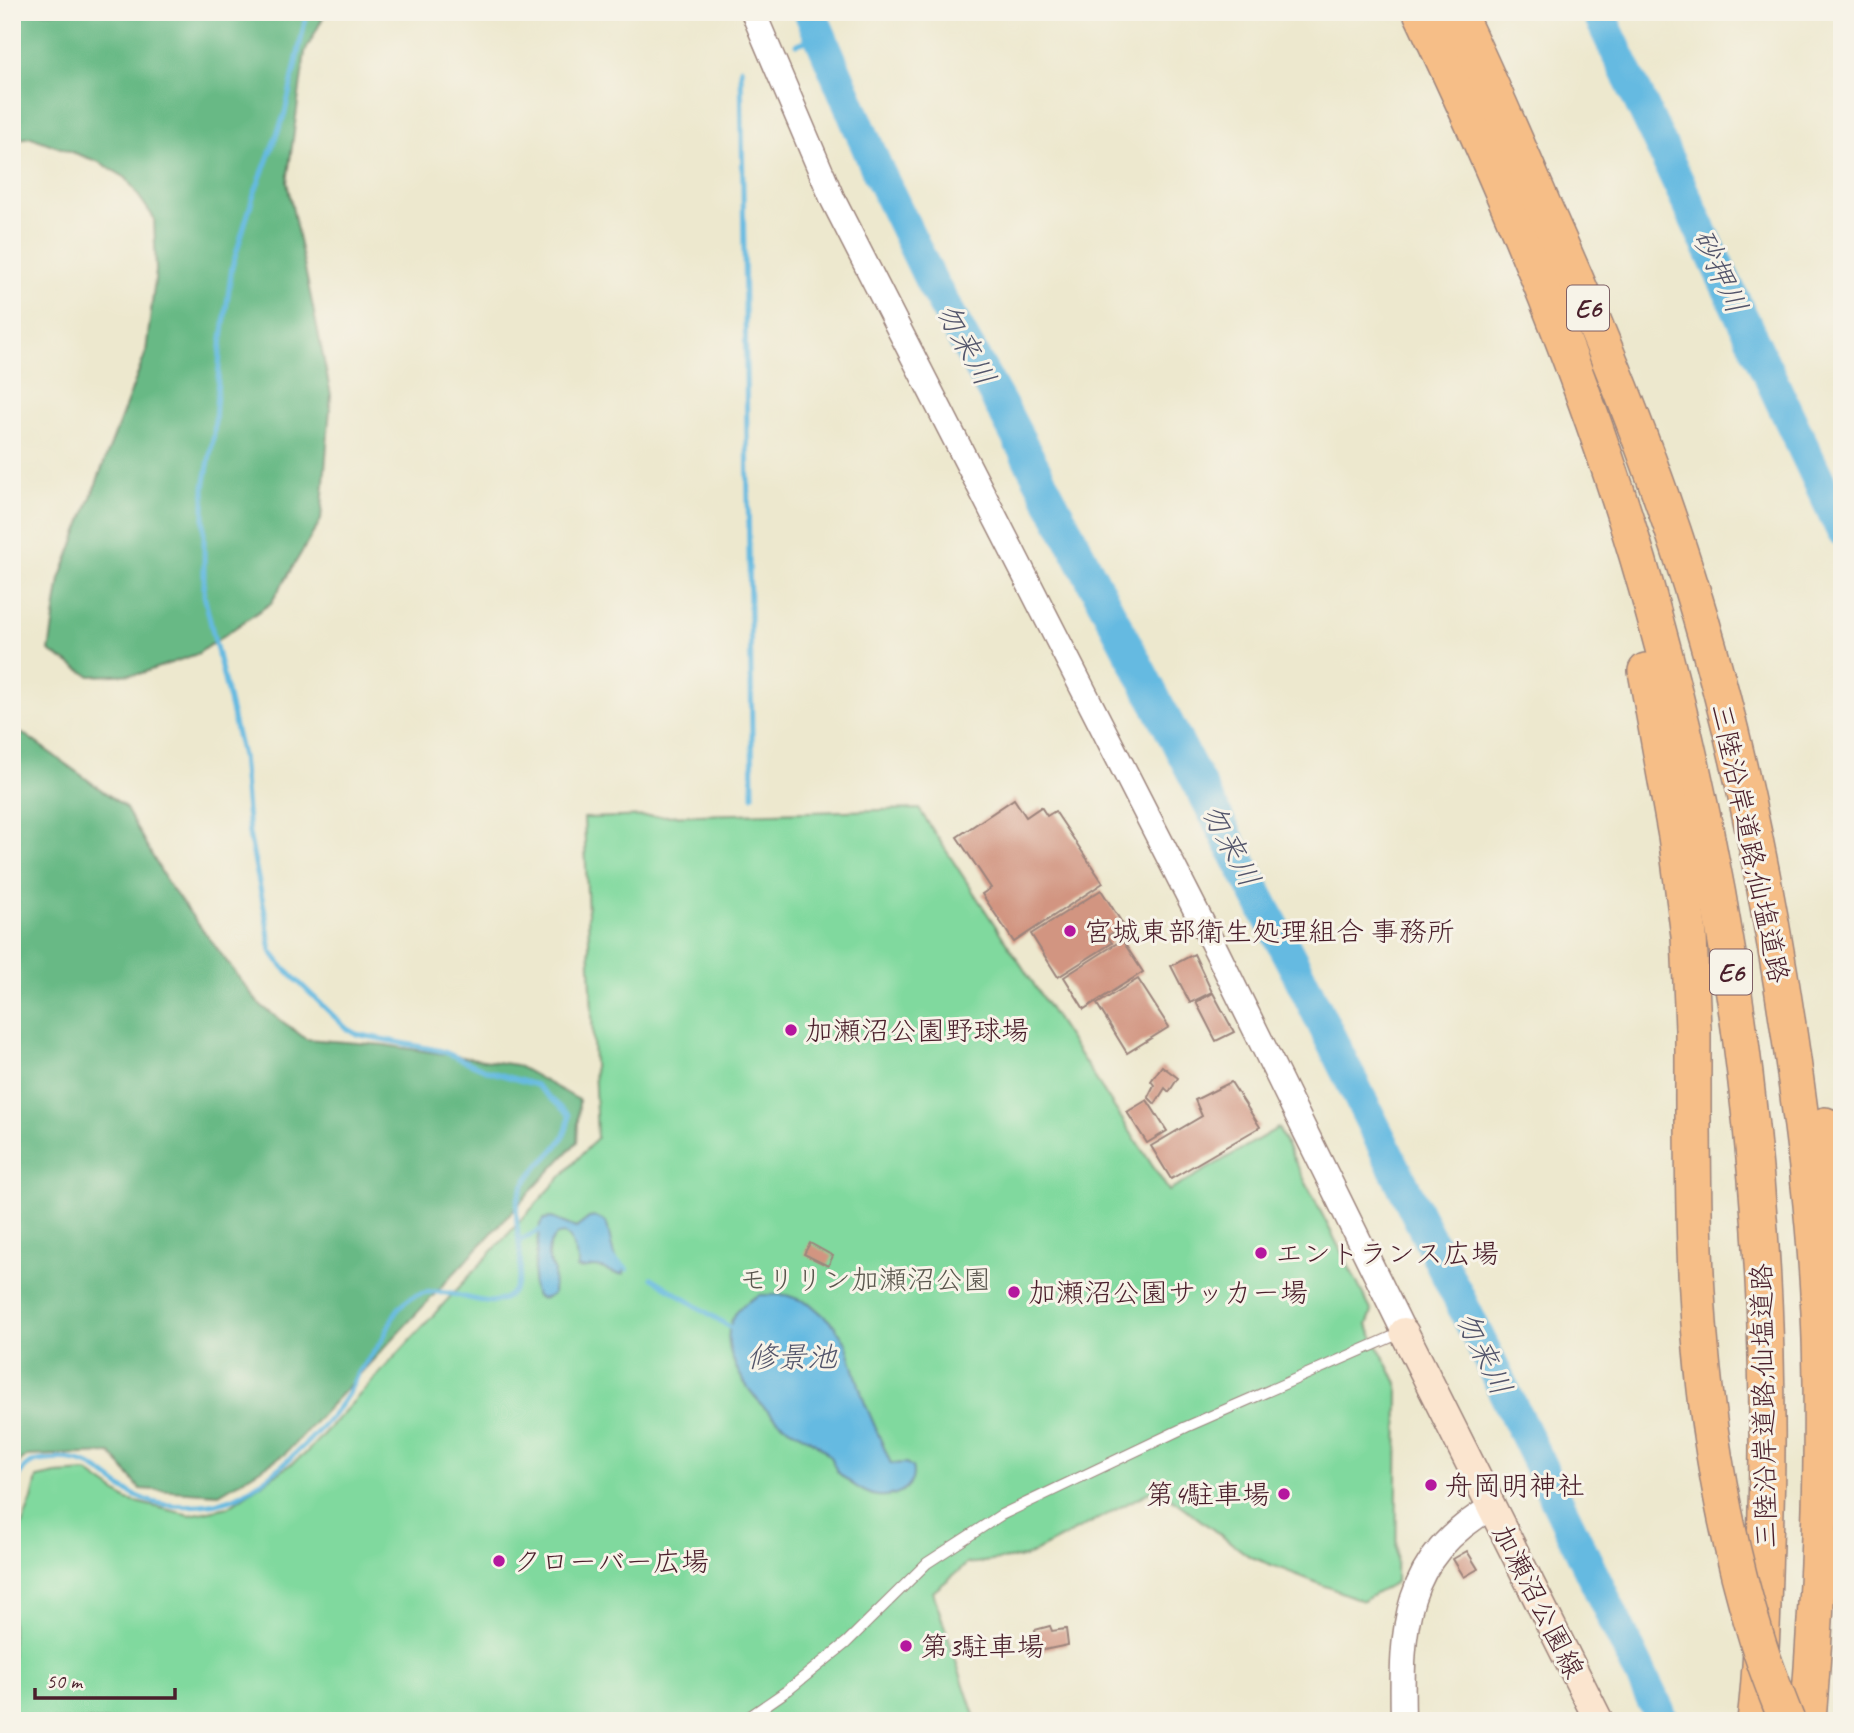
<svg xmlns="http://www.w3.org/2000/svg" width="1854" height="1733" viewBox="0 0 1854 1733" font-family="Caveat,'Klee One',sans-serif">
	<rect width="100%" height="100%" fill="#f7f3e8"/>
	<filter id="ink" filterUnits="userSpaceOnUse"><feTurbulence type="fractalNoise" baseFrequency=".0143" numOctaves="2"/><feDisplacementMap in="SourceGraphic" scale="14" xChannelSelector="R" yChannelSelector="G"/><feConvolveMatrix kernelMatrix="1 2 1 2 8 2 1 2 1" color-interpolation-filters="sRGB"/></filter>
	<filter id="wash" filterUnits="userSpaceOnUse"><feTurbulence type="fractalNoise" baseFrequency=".00686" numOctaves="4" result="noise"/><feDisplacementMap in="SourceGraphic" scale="28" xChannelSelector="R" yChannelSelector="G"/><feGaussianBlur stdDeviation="1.57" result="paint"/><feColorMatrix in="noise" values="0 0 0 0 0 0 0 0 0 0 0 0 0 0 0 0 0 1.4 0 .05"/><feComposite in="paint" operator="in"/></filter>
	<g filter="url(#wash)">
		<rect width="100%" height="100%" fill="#ede8ce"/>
		<!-- green -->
		<polygon fill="#80d99e" stroke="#657c64" stroke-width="2" points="919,809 1169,1191 1278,1128 1372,1312 1367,1325 1398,1385 1396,1582 1363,1601 1249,1556 1157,1488 1025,1557 967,1564 933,1592 976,1721 12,1721 12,1551 32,1499 37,1478 56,1474 87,1472 127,1500 190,1515 228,1507 304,1455 597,1138 584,818"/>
		<!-- forest -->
		<g fill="#68b985" stroke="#596c58" stroke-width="2">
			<polygon points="12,12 326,12 305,52 287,182 331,395 321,520 271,603 197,654 139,674 90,676 49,651 60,579 146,352 156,271 154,218 126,178 99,162 31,137 12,140"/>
			<polygon points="12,729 27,736 125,807 168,884 259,1004 306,1039 384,1045 516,1065 579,1100 577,1142 285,1454 219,1494 140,1489 111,1453 28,1456 12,1468"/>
		</g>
		<!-- water -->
		<g fill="#65bae1" stroke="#586c86" stroke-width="2">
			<path d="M596,1217L606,1222C612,1237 610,1260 624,1268V1274C613,1276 606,1267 595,1267C588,1267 585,1270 577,1268L579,1263L570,1238L564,1234L557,1235C545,1246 546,1258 554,1270L553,1294C541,1303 534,1298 533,1284L540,1224L544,1219L552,1218L576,1228L589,1218Z"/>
			<path d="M759,1295H786L809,1303L833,1324L846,1343L864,1401L891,1464L906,1463L912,1467C918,1489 892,1500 873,1495C863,1492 845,1480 838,1472C833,1466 832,1458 827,1453C815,1439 789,1431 774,1417C748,1394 708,1340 741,1307C746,1302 753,1299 759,1295Z"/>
		</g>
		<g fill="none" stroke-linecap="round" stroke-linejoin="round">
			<!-- stream -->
			<g stroke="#65bae1" stroke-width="5">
				<polyline points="797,44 819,37"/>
				<polyline points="741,68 753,796"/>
				<polyline points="519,1241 544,1228"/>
				<polyline points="613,1259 627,1269"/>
				<polyline points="652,1278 736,1331"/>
				<path d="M12,1505C15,1495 16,1477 23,1470C29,1462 37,1461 46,1460C103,1454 103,1485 146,1500C168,1508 202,1507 225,1501C260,1492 329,1426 347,1395C352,1388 354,1379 359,1371C365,1363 372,1355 378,1346C389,1332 391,1313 405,1302C443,1271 489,1323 513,1291C532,1266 508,1222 520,1193C532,1161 568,1151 569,1115L536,1085L488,1071L442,1051L356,1034L347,1029L283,967L271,951L266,917L249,834L242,756L204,595V487L214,434L220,353L232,267L253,197L285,113L307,12"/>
			</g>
			<!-- river -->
			<g stroke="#65bae1" stroke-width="33">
				<polyline points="810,12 877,169 933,285 1005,413 1299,975 1482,1345 1663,1721"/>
				<polyline points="1598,12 1842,530"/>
			</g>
		</g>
		<g id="blocks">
			<!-- building -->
			<g fill="#d29581">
				<polygon points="1014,799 1026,817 1041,807 1047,816 1055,811 1103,883 1014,942 982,894 991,888 957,837"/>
				<polygon points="1101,890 1124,926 1107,936 1112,943 1058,977 1031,934"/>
				<polygon points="1122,940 1143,972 1084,1009 1064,977"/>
				<polygon points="1194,954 1212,992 1190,1003 1171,966"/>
				<polygon points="1138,979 1169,1027 1127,1053 1097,1004"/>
				<polygon points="1213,993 1234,1032 1216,1041 1196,1002"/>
				<polygon points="1162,1066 1178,1078 1169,1092 1165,1088 1155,1104 1148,1097 1154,1085 1151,1081"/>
				<polygon points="1231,1082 1260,1127 1171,1179 1151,1146 1202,1116 1195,1100"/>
				<polygon points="1147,1100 1167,1131 1147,1143 1127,1112"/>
				<polygon points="810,1243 833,1256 828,1266 804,1254"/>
				<polygon points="1467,1551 1478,1569 1464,1577 1453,1559"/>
				<polygon points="1050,1626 1052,1631 1066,1629 1068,1645 1039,1651 1035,1630"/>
			</g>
		</g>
	</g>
	<g filter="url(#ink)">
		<use href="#blocks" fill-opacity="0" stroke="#9c847c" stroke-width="2"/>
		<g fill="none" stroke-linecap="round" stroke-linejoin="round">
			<!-- service casing -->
			<g stroke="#9c847c" stroke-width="12">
				<polyline id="service" points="743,1721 788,1690 846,1643 927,1563 1001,1515 1186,1427 1403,1332"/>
			</g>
			<!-- tertiary casing -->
			<g stroke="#9c847c" stroke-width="27">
				<g id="tertiary">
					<polyline points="753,12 833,200 1216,950 1404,1332"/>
					<path d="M1403,1721C1401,1628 1402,1558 1492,1507"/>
				</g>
			</g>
			<!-- secondary casing -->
			<g stroke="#9c847c" stroke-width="31">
				<polyline id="secondary" points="1404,1332 1599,1721"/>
			</g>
			<!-- motorway casing -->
			<g stroke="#9c847c" stroke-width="38">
				<g id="motorway">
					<path d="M1421,12C1512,203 1598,410 1654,615C1737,916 1777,1231 1765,1544C1763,1603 1762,1662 1755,1721"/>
					<path d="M1457,12C1488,76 1516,142 1544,207C1603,339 1658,474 1699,613C1740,752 1769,896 1790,1039C1803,1129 1815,1221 1819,1313C1825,1449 1819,1585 1808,1721"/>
					<polyline points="1646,671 1676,836 1689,936 1693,1029"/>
					<polyline points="1825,1125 1842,1240"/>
				</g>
			</g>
			<!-- service -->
			<use href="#service" stroke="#fff" stroke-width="10"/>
			<!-- tertiary -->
			<use href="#tertiary" stroke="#fff" stroke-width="24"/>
			<!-- secondary -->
			<use href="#secondary" stroke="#fbe5cf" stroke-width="28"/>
			<!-- motorway -->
			<use href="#motorway" stroke="#f6be87" stroke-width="35"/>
			<!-- motorway-bridge casing -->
			<g stroke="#9c847c" stroke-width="38" stroke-linecap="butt">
				<path id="motorway-bridge" d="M1693,1029C1693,1162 1691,1296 1710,1428C1720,1498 1735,1568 1756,1636C1764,1664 1776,1693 1787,1721"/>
			</g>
			<!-- motorway-bridge -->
			<use href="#motorway-bridge" stroke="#f6be87" stroke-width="35"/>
		</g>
	</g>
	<!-- markers -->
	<g fill="#b5179e" stroke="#f7f3e8" stroke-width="2.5">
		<circle cx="1070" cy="931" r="7"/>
		<circle cx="791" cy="1030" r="7"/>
		<circle cx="1261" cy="1253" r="7"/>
		<circle cx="1014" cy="1292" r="7"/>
		<circle cx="1431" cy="1485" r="7"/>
		<circle cx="1284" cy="1494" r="7"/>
		<circle cx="499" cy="1561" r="7"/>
		<circle cx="906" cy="1646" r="7"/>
	</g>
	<g text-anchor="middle" stroke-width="6" stroke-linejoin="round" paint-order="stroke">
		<!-- shield labels -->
		<g fill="#f7f3e8" stroke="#7e5f64" stroke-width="2">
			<rect x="1567" y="285.5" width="42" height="45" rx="5"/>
			<rect x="1710" y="949.5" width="42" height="45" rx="5"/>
		</g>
		<g font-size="26" font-weight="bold" fill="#4a1f2b">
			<text x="1588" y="317">E6</text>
			<text x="1731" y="981">E6</text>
		</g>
		<!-- street labels -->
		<g font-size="28" fill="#4a1f2b" stroke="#f7f3e8">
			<text transform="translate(1751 843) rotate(78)" y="10">三陸沿岸道路;仙塩道路</text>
			<text transform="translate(1763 1406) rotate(-91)" y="10">三陸沿岸道路;仙塩道路</text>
			<text transform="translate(1539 1601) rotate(63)" y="10">加瀬沼公園線</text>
		</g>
		<!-- poi labels -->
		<g font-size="28" fill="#4a1f2b" stroke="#f7f3e8" text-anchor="start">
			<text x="1084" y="941">宮城東部衛生処理組合 事務所</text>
			<text x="805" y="1040">加瀬沼公園野球場</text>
			<text x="1275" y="1263">エントランス広場</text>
			<text x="1028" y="1302">加瀬沼公園サッカー場</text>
			<text x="1445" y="1495">舟岡明神社</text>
			<text x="1270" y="1504" text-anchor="end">第4駐車場</text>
			<text x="513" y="1571">クローバー広場</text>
			<text x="920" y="1656">第3駐車場</text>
		</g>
		<!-- park labels -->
		<g font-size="28" fill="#5a574e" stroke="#f7f3e8">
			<text x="865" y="1289">モリリン加瀬沼公園</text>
		</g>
		<!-- water labels -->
		<g font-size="30" font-style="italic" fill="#53556b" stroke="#f7f3e8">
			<text transform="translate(1720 271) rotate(65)" y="10">砂押川</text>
			<text transform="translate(966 344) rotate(61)" y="10">勿来川</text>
			<text transform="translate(1231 845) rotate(62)" y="10">勿来川</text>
			<text transform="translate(1484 1353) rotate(64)" y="10">勿来川</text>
			<text x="792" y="1367">修景池</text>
		</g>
	</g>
	<!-- margin -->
	<rect width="1854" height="1733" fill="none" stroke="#f7f3e8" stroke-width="42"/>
	<!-- scale -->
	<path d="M35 1688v10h140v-10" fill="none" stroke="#4a1f2b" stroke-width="3.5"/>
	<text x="46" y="1688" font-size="21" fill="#4a1f2b" stroke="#f7f3e8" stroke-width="5" paint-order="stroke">50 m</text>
</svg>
